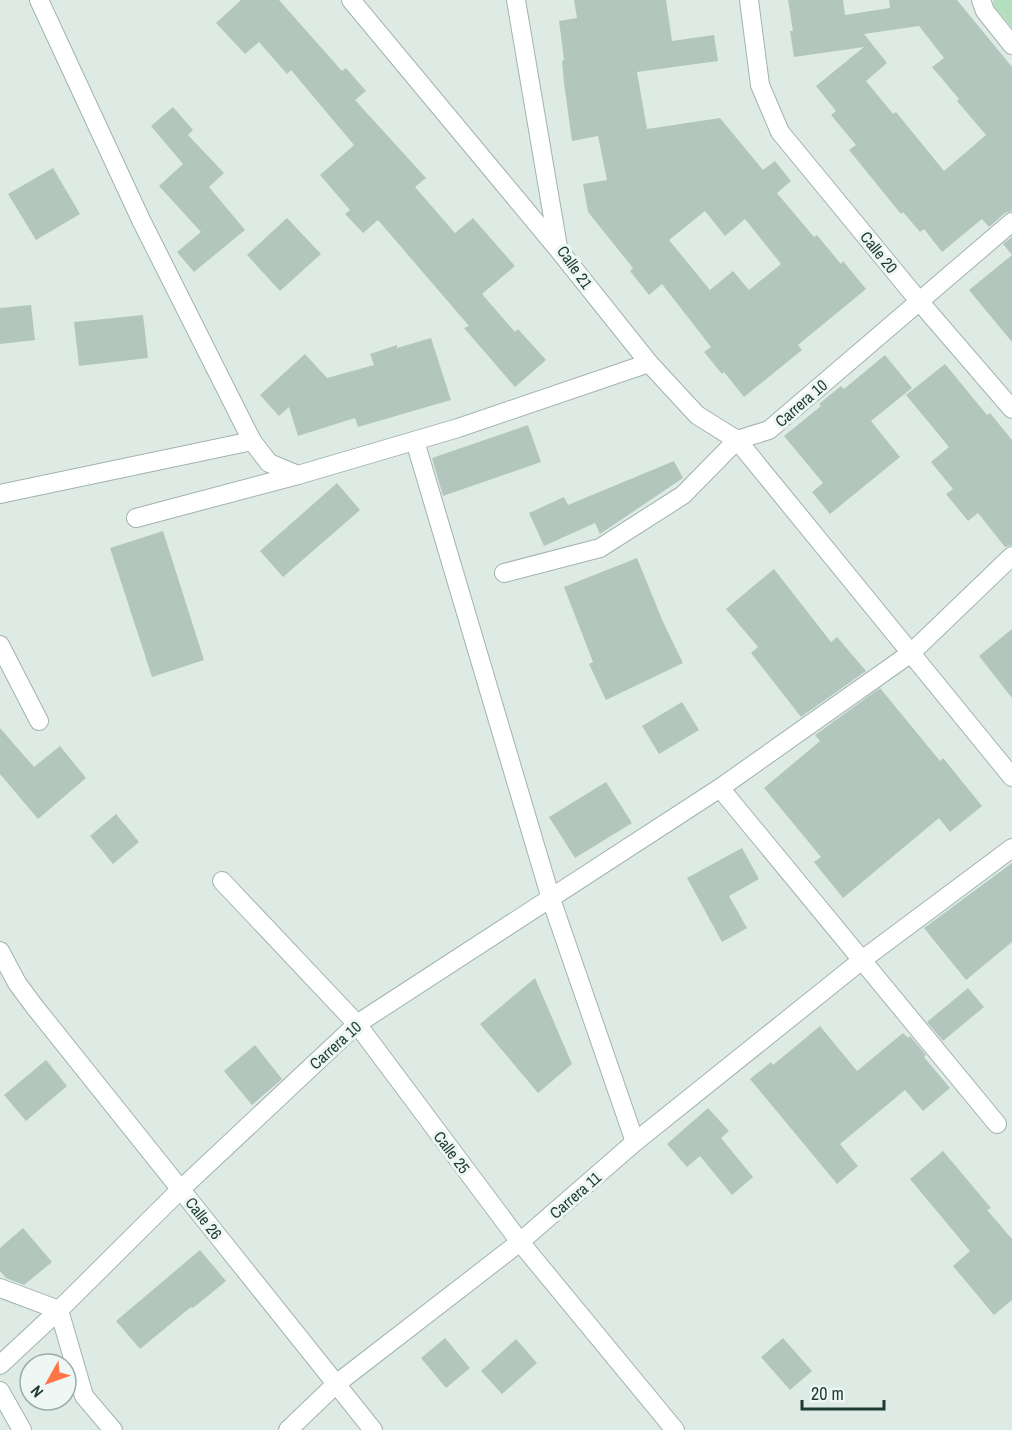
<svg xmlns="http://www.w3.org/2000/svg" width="1012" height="1430" viewBox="0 0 1012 1430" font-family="'Archivo Narrow',sans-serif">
	<rect width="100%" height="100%" fill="#deebe5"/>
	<!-- green -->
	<polygon fill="#b4dfbf" points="993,0 1012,0 1012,28 994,6"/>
	<!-- building -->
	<g fill="#b3c6be" fill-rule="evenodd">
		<polygon points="241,0 279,0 342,71 346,68 366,91 355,100 426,178 415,187 455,233 473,218 515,266 482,294 515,332 518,329 546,360 515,387 464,328 469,326 378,220 363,233 345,214 350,210 320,175 354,145 291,70 287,74 259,42 245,54 216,23"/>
		<path d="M574,0H666L672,41L714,35L718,61L637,72L647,129L720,118L763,170L775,161L791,181L777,193L814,237L817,235L841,264L843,261L866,289L798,345L802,350L744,397L724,372L722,374L704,352L711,347L662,284L649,295L630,271L633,268L588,212L583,184L607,180L598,136L572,141L564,83L562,61L564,60L559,21L577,18ZM705,211L725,236L745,219L781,264L749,290L733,271L710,290L669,240Z"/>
		<path d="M788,0H843L845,15L890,8L889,0H957L1012,67V211L1005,213L989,227L982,219L942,252L924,229L920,232L903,212L901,214L849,150L856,145L831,115L836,111L816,86L864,47L794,57L790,31H793ZM919,26L944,58L932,67L959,99L957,101L986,135L944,171L896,112L893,114L866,81L887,63L864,34Z"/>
		<polygon points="173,107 193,130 188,135 224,173 209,187 245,230 194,272 177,252 201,232 159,186 183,164 151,126"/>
		<polygon points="53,168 80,214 36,240 8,194"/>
		<polygon points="287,218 321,254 280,291 247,255"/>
		<polygon points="1012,237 1012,342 969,290 1012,255 1003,244"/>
		<polygon points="31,305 35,340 0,344 0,308"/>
		<polygon points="143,315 148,358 79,366 74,322"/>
		<polygon points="431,338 451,400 358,427 355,418 298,436 289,407 279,416 260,395 305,354 327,378 374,365 370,354 397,345 397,348"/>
		<polygon points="885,355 912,388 871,421 900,457 830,514 812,492 823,483 784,436 821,406 819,404 841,386 844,389"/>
		<polygon points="945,364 987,415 990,413 1012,440 1012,545 1005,547 978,513 968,521 946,494 953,489 931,462 949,447 906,395"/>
		<polygon points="528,425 541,462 443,496 432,458"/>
		<polygon points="674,461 683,478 600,534 595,523 544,546 529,513 564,497 568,505"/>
		<polygon points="337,483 360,510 283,577 260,551"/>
		<polygon points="163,531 204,660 152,677 110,548"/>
		<polygon points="637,558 663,622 683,663 606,700 589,664 593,662 564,587"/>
		<polygon points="774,569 831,642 837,637 866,671 801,717 751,653 758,647 726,609"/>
		<polygon points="1012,629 1012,698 979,656"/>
		<polygon points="880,688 940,761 943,758 982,806 950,832 939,818 843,898 814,862 821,857 764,788 820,741 815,735"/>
		<polygon points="682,702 699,730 659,754 642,726"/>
		<polygon points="0,728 34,767 60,746 86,778 38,819 0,774"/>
		<polygon points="606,782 632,823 575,858 549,817"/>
		<polygon points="116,814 139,842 113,864 90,836"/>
		<polygon points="742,848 759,879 729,896 747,928 722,942 687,878"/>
		<polygon points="1012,863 1012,942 966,980 924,928"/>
		<polygon points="535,978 572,1064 538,1093 480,1024"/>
		<polygon points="968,988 984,1007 943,1041 927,1022"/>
		<polygon points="820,1026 857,1071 903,1033 908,1038 910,1036 926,1055 924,1057 950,1088 923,1111 905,1090 840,1144 858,1166 837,1184 750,1079 771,1062 773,1065"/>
		<polygon points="255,1045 282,1079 252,1105 224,1071"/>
		<polygon points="46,1060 67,1086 26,1121 4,1095"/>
		<polygon points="708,1108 729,1131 721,1138 753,1177 732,1195 700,1156 687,1167 667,1144"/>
		<polygon points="943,1151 991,1208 987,1210 1012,1239 1012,1300 994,1315 953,1266 970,1251 910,1179"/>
		<polygon points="23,1228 52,1262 24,1285 6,1278 0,1271 0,1248"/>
		<polygon points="200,1250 226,1281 193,1308 191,1307 140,1349 116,1321"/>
		<polygon points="445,1338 470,1368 446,1388 421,1358"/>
		<polygon points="783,1338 812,1371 790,1390 761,1357"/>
		<polygon points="516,1339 537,1363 502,1394 481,1371"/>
	</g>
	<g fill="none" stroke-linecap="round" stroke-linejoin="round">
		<!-- minor casing -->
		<g stroke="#a1b3ac" stroke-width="20">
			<g id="minor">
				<polyline points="39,0 141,220 252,441 269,463 298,475 458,428 649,363"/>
				<polyline points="351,0 558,249 649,363 697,415 737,440 1012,777"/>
				<polyline points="516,0 558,247"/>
				<polyline points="749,0 760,85 780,132 919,301 1012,409"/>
				<polyline points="981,0 985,11 1012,45"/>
				<polyline points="415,441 551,899 635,1142"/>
				<polyline points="0,494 252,441"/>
				<polyline points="136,518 298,475"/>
				<polyline points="504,573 600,548 683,495 737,440 769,430 1012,222"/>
				<polyline points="0,645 39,721"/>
				<polyline points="720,788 997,1124"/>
				<polyline points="222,881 357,1024 520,1242 675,1430"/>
				<polyline points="0,951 17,983 34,1006 373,1430"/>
				<polyline points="0,1288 59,1310 84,1396 113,1430"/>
				<polyline points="0,1365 59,1310 181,1189 357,1024 720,788 911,653 1012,556"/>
				<polyline points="0,1391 22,1430"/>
				<polyline points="288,1430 335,1385 520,1242 635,1142 862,960 1012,848"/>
			</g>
		</g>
		<!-- minor -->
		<use href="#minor" stroke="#fff" stroke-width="18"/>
	</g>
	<g text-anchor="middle" stroke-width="6" stroke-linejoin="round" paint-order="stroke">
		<!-- street labels -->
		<g font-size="16" fill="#1e3c34" stroke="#eef7f3">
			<text transform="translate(879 252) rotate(51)" y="6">Calle 20</text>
			<text transform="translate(575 267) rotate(55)" y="6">Calle 21</text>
			<text transform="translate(801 403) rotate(-41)" y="6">Carrera 10</text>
			<text transform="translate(335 1045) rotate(-42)" y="6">Carrera 10</text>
			<text transform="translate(452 1152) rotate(53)" y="6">Calle 25</text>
			<text transform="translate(575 1195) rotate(-41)" y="6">Carrera 11</text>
			<text transform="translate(204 1218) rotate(52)" y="6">Calle 26</text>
		</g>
	</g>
	<!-- north arrow -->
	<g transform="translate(48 1382) rotate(230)"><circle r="28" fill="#eef7f3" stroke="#9baca7" stroke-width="1.5"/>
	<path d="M0-4.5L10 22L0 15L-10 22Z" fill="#fe7548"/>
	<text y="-9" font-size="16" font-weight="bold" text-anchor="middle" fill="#1e3c34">N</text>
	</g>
	<!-- scale -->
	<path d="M802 1400v9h82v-9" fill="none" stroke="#1e3c34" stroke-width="3"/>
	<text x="811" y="1400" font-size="18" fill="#1e3c34" stroke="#eef7f3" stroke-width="4.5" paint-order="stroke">20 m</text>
</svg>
